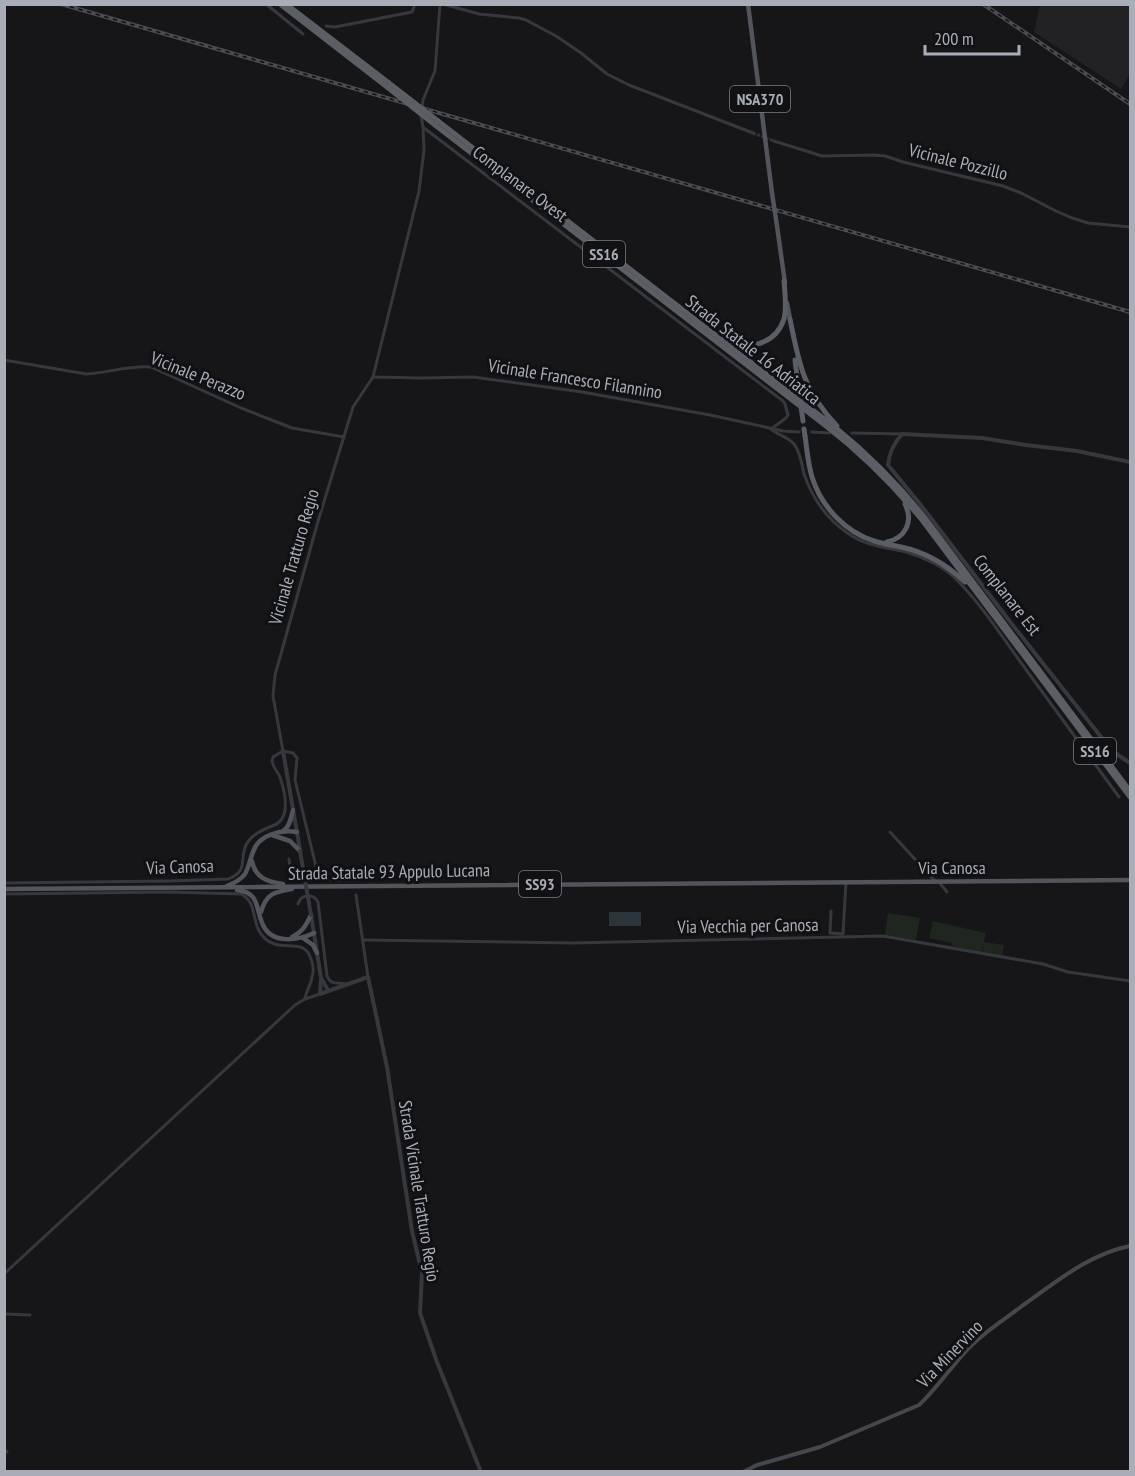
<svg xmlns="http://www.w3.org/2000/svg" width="1135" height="1476" viewBox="0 0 1135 1476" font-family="'PT Sans Narrow',sans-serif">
	<rect width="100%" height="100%" fill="#161618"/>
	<!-- built -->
	<polygon fill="#222225" points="1040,5 1130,5 1130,73 1121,89 1034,32"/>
	<!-- green -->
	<g fill="#1e261f">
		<polygon points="888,913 920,918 916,940 885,935"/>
		<polygon points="933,921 986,933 984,942 1004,945 1002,955 983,952 984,944 982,952 952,946 952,943 929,938"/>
	</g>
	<!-- water -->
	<rect fill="#2c353c" x="609" y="912" width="32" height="14"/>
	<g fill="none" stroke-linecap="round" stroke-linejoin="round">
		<!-- minor-tunnel -->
		<polyline stroke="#333438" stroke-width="3" stroke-dasharray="3 1.5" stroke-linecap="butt" points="753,133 774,141"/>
		<!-- minor -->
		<g stroke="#37383d" stroke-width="3">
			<polyline points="266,4 303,34"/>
			<polyline points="443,4 479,14 519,18 526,20 556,36 581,53 607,74 629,85 753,133"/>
			<polyline points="326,26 335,27 412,12 415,4"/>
			<polyline points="422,108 423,100 435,71 440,4"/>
			<polyline points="424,128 783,401 785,404 788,415 786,418 771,429"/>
			<polyline points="774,141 822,156 874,155 885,156 903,162 1003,186 1021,193 1056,211 1072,218 1088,223 1130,227"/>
			<path d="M4,360L86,374C108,373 129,365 151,367L241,408L292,428L344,437"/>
			<polyline points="373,377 421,378 473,377 582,392 710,415 783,431 799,432"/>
			<path d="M771,429C778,435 788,437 794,444C800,451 802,465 804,474C812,497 826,518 846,532C865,546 884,547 906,552C924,557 945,567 958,581C984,608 1005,641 1027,671C1058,713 1088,755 1119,797"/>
			<polyline points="812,432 830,433"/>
			<polyline points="852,433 902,434"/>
			<polyline points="283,751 273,696 275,675 319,518 353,407 373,377 419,191 424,150 423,127 421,115"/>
			<polyline points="283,751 293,753 297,758 295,780 318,875 324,880 352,880"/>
			<polyline points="890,832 935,881"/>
			<polyline points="289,859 290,868 294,876 308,878 318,875"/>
			<polyline points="939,882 947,892"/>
			<path d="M4,883L169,881L228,879C249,871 239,860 246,845C251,835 262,830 272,826C292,820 285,792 280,777C277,771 273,767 272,761L273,757L283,751"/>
			<path d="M4,894L169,892L241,894C258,903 251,921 261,934C278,957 303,934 311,959C313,964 314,971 312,977C311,985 306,991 305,999"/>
			<polyline points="356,895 368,977"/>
			<path d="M298,904C301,894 313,893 318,902L327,976C331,986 338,982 346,984"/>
			<polyline points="831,911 830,933 843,934 846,882"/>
			<polyline points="363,940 573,943 883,936 1043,964 1068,972 1130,981"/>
			<polyline points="4,1274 295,1005 305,999 320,994"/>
			<polyline points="4,1314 30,1315"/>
			<polyline points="4,1449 7,1452"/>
		</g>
		<!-- tertiary -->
		<g stroke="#37383d" stroke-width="4">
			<path d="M1130,462L1077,451L1026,445L982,438L902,434C894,443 889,453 888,465L924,509L1011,623L1109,747L1118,755L1130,763"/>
			<polyline points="283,751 300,850"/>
			<polyline points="311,915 321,978 320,994 368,977 387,1067 412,1231 422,1273 420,1313 437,1362 481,1472"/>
			<polyline points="321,978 328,990"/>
		</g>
		<!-- secondary -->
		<path stroke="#45474d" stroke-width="4" d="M743,1472L757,1465L820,1447L919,1405C937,1388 951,1367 968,1349C984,1332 1004,1320 1022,1306C1056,1282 1089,1254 1130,1246"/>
		<!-- primary -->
		<g stroke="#53555c" stroke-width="4.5">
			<polyline points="748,4 772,193"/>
			<polyline points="777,226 785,283"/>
			<polyline points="787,303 790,319"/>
			<path d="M283,831C290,827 291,817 293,810"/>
			<polyline points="272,835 290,841 300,851"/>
			<path d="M252,861C255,878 268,882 283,884"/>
			<path d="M225,887C232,884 240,881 245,874C249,867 250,859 253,852C258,835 281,829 297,832"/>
			<polyline points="4,889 1130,880"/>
			<path d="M237,890C261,893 255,909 263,925C272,945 299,940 314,933"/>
			<path d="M261,912C266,893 275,892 292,889"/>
			<path d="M292,937C303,932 306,925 311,915"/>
			<polyline points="303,938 313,945 317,953"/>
		</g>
		<!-- trunk -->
		<g stroke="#5b5e65" stroke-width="5">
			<polyline points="280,4 387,87"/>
			<polyline points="286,4 389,83"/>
			<path d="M438,121L836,428C869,455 898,484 925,518L1130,791"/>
			<path d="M435,125L826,426C862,454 893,485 922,520L1130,797"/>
			<path d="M790,319C799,365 804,391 837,426"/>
			<path d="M726,340C747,352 776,344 784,319C787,307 785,293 784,281"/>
			<polyline points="795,360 798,385"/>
			<path d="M805,436C807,450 808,464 812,477C821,506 845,532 874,541C883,544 892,545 901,547C925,552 947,565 965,582"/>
			<path d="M887,542C905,538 914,522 905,504"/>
		</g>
		<!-- rail casing -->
		<g stroke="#4a4c52" stroke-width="4">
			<g id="rail">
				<polyline points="61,4 1130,312"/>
				<polyline points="983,4 1130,104"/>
			</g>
		</g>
		<!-- rail -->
		<use href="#rail" stroke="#111113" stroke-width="1.5" stroke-dasharray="4.5" stroke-linecap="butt"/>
		<!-- tertiary-bridge -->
		<polyline stroke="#37383d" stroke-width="4" points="300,851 311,915"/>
		<!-- primary-bridge -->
		<polyline stroke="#53555c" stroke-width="4.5" points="772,193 777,226"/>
		<!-- trunk-bridge -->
		<g stroke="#5b5e65" stroke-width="5">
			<polyline points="389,83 438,121"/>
			<polyline points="387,87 435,125"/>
			<polyline points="798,385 803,421"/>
			<polyline points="804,429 805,436"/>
		</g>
	</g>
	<g text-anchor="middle" stroke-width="6" stroke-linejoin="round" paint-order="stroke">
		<!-- shield labels -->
		<g fill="#111113" stroke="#7b7e86" stroke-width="1.5">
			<rect x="730" y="86" width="60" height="26" rx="4.5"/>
			<rect x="583" y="241" width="42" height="26" rx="4.5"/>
			<rect x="1074" y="738" width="42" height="26" rx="4.5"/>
			<rect x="519" y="871" width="42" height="26" rx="4.5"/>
		</g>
		<g font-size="16" font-weight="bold" fill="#a8adb8">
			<text x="760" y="105">NSA370</text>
			<text x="604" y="260">SS16</text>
			<text x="1095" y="757">SS16</text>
			<text x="540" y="890">SS93</text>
		</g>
		<!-- street labels -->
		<g font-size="18" fill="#a8adb8" stroke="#111113">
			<text transform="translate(958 162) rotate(14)" y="6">Vicinale Pozzillo</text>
			<text transform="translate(520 184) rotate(37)" y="6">Complanare Ovest</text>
			<text transform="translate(753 350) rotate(38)" y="6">Strada Statale 16 Adriatica</text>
			<text transform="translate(198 376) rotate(22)" y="6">Vicinale Perazzo</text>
			<text transform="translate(575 379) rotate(9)" y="6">Vicinale Francesco Filannino</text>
			<text transform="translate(294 557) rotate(-74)" y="6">Vicinale Tratturo Regio</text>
			<text transform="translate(1007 595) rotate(52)" y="6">Complanare Est</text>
			<text transform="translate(180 867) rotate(-2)" y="6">Via Canosa</text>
			<text x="952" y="874">Via Canosa</text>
			<text transform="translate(389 872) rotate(-1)" y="6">Strada Statale 93 Appulo Lucana</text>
			<text transform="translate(748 926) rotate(-1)" y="6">Via Vecchia per Canosa</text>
			<text transform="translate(419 1191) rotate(81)" y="6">Strada Vicinale Tratturo Regio</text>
			<text transform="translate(950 1354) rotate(-46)" y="6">Via Minervino</text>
		</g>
	</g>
	<!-- border -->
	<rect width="1135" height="1476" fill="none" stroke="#a8adb8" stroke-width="12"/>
	<!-- scale -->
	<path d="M925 45v9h94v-9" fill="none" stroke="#a8adb8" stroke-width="3"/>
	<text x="934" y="45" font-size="18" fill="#a8adb8" stroke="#111113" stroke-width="4.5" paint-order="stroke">200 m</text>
</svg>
